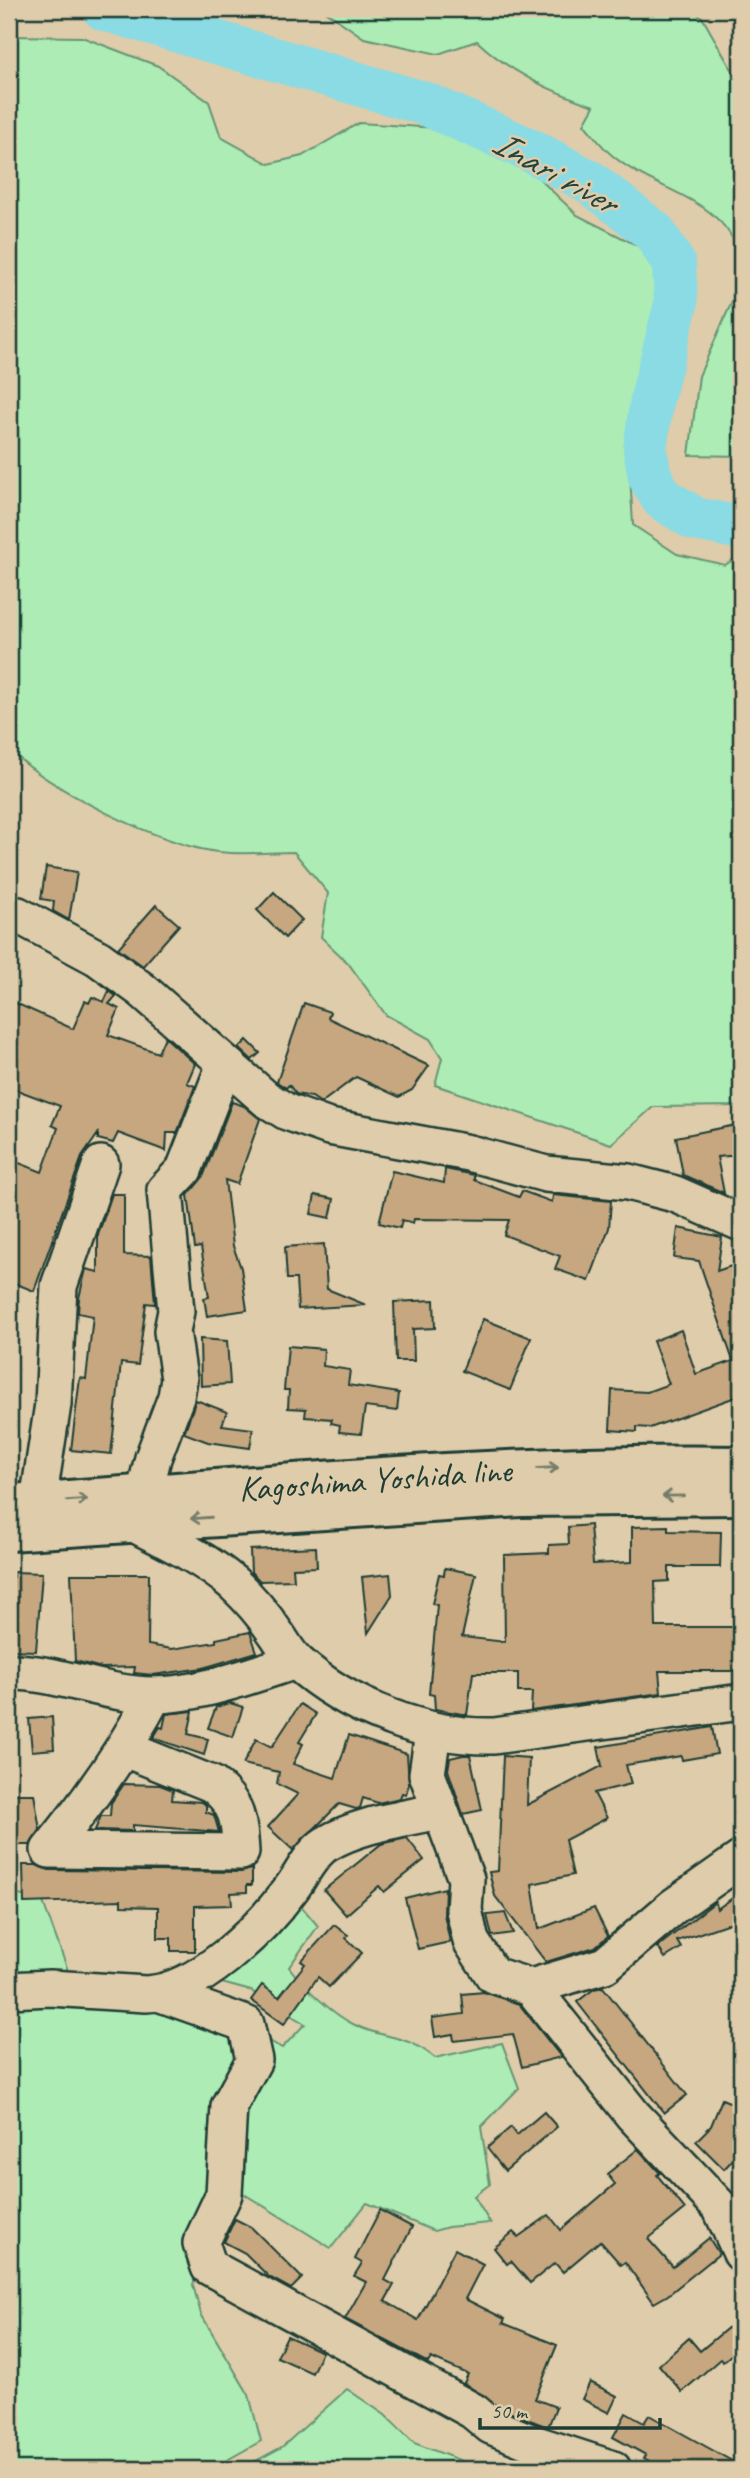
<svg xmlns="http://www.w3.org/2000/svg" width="750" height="2478" viewBox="0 0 750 2478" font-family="Caveat,sans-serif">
	<rect width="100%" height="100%" fill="#dfccaa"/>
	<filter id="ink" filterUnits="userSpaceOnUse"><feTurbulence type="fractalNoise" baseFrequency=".0143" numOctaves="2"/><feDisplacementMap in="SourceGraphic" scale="14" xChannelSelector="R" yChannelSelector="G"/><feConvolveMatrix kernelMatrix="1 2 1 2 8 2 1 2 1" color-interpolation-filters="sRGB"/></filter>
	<g filter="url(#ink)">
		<!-- green -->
		<g fill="#adecb4" stroke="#669474" stroke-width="2">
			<path d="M322,9H688L702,17L741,86V257C720,194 658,194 613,156C602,148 593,134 584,124L594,106C550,91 511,73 477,41L438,54L364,38Z"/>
			<path d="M9,36L82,37L158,66L209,102L221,137L269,164L302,156L359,123L468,130L525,165L577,215L664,259L688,306L628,440L633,525L677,554L725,565L741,555V1106L653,1107L611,1144L435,1085L442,1058L430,1039L386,1015L348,963L321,937L328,893L294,852C269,852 244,855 219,852C167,848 42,787 9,748Z"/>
			<polygon points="741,281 741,456 689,455 699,376"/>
			<path d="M9,1892L43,1902L74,1987L208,2006L282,2048L305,2024L251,1991L196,1976L291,1894L318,1926L289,1967C303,1986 333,2015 355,2025C386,2040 405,2033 435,2058L502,2043L519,2088L481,2127L490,2184L474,2196L490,2223L448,2227L434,2231L367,2203L331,2248L241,2192L209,2227L193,2285L201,2314L249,2395L261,2441L211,2469H9Z"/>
			<polygon points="347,2389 385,2415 414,2443 483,2469 241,2469 282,2447"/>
		</g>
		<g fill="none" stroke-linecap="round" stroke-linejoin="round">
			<!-- river -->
			<polyline stroke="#8adbe4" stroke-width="44" points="104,9 426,104 532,151 590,182 654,232 674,264 676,304 652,399 645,449 650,477 663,499 695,519 741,528"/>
		</g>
		<!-- building -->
		<g fill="#c6a780" stroke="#1f3d34" stroke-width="2">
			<polygon points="46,867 77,872 69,920 53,911 54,901 41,899"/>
			<polygon points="274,892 302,920 285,938 257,910"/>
			<polygon points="156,905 179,925 143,966 118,948"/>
			<polygon points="109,991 116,996 109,1004 119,1009 108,1035 158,1053 165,1037 195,1064 187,1083 195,1086 177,1133 167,1133 166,1151 118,1133 113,1143 98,1139 98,1134 82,1157 34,1291 9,1281 9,1159 42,1172 58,1128 52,1125 60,1106 9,1087 9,1000 73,1029 85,1001 89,1003 92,997 104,1002"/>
			<polygon points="304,1003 330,1012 328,1018 429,1066 412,1090 399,1097 356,1077 321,1103 312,1097 296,1094 289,1085 286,1088 277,1082"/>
			<polygon points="247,1040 260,1053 252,1060 239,1048"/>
			<polygon points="232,1102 244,1106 260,1119 237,1184 225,1180 233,1246 241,1268 247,1310 207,1316 204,1298 209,1297 201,1247 195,1248 188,1195 203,1177"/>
			<polygon points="741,1124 741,1155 717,1157 724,1193 683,1175 676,1137"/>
			<polygon points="445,1169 474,1175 474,1180 519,1197 522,1191 552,1202 553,1195 611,1201 609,1228 589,1281 555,1269 560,1256 504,1235 509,1220 414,1219 413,1223 402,1220 400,1228 379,1223 392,1171 444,1183"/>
			<polygon points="112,1194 124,1194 124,1255 151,1256 155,1304 146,1303 138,1365 121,1363 111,1454 71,1450 80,1378 86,1379 93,1316 78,1313 79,1298 86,1269 98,1272 98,1235"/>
			<polygon points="315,1195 334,1199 330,1218 311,1214"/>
			<polygon points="678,1228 722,1237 717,1271 737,1264 741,1275 741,1395 650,1428 637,1427 637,1432 610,1430 612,1390 647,1392 669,1384 653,1341 681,1330 696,1374 733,1361 699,1261 674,1258"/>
			<polygon points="324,1244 327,1289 366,1305 298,1309 296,1279 287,1279 285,1247"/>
			<polygon points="434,1300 435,1328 413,1329 414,1361 396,1361 394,1302"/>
			<polygon points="483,1319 531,1338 510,1390 462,1371"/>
			<polygon points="200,1339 227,1341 230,1384 201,1386"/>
			<polygon points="288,1346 324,1349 323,1366 350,1370 348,1385 399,1393 397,1411 365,1407 361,1434 339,1432 340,1425 331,1423 332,1419 305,1417 306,1409 288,1408 289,1390 284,1390"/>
			<polygon points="196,1400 227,1412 222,1425 253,1429 250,1448 208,1442 184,1433"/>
			<polygon points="590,1525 593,1564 632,1562 632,1527 668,1526 668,1531 721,1532 720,1567 669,1567 669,1581 655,1582 656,1627 739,1627 736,1671 659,1671 661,1693 531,1711 532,1692 518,1692 518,1673 473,1673 467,1715 435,1709 434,1695 429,1694 437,1605 432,1604 439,1574 444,1575 445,1568 476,1574 462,1637 505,1642 504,1555 549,1553 549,1545 569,1544 568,1527"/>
			<polygon points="316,1547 317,1567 293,1568 294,1580 260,1581 251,1572 250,1550"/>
			<polygon points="13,1572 42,1573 36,1651 9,1650 9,1587 13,1587"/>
			<polygon points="71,1574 149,1574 148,1645 172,1649 216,1642 216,1639 250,1632 257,1652 203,1668 153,1675 134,1673 135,1667 102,1668 75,1661"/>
			<polygon points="390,1574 392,1595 368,1633 362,1577"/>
			<polygon points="230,1703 243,1707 233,1737 208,1728 216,1707"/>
			<polygon points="300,1704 316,1714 299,1742 303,1744 293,1764 335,1778 349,1735 407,1754 409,1784 406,1794 402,1793 400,1798 378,1803 363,1798 360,1808 356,1809 339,1804 293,1850 268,1827 298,1794 277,1784 279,1772 243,1764 256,1739 272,1747"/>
			<polygon points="193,1711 188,1734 208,1739 204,1755 153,1738 160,1727 163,1728 166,1714"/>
			<polygon points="52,1717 54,1749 32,1751 29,1719"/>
			<polygon points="712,1727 717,1754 682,1760 681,1756 626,1765 631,1784 594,1793 607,1818 565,1840 573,1875 532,1884 539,1929 594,1908 608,1936 595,1947 546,1962 495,1896 489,1872 498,1871 503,1756 529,1758 527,1805 602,1766 598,1747"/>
			<polygon points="463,1755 470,1755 482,1810 463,1814 448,1770 450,1758"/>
			<polygon points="124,1784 160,1785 173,1790 172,1800 202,1802 206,1805 206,1812 214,1815 219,1832 133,1825 133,1831 95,1830 101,1816 110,1816 111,1803"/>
			<polygon points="9,1794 34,1794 40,1830 30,1845 9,1845"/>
			<polygon points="407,1838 424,1860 384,1892 379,1886 346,1915 324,1890 381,1844"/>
			<polygon points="23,1865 36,1865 49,1870 241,1872 252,1869 252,1885 247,1885 247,1892 231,1893 232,1905 195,1906 195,1951 171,1951 171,1938 158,1938 158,1907 121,1906 121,1900 24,1903"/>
			<polygon points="445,1888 444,1914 450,1942 418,1949 405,1898"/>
			<polygon points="741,1892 741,1919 677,1941 681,1948 665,1958 658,1947 656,1948 715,1902 717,1909"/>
			<polygon points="505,1913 513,1933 492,1936 487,1915"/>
			<polygon points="334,1925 348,1935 346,1938 362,1953 329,1987 318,1977 284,2024 251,2000 262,1985 279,1997 305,1964 301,1961"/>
			<polygon points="603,1987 687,2095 664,2113 577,2002 594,1989"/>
			<polygon points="484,1992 519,2004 561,2057 522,2067 513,2034 454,2041 453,2034 435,2037 432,2018 464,2014 462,1994"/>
			<polygon points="722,2099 741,2107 741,2151 724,2169 696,2141 711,2126"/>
			<polygon points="544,2112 557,2127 505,2171 487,2148 511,2127 517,2135"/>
			<polygon points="638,2149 660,2173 657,2175 685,2209 648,2239 673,2267 709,2238 719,2254 668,2295 654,2303 625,2262 621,2265 600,2241 563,2272 555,2263 530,2283 511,2261 507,2264 494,2248 513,2232 518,2237 549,2215 561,2230 615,2184 607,2174"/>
			<polygon points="380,2210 412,2227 385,2280 394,2285 385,2301 418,2320 455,2249 483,2264 465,2299 505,2319 503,2323 557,2345 535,2399 556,2407 548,2427 501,2409 464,2383 468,2374 431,2358 428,2363 345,2319 366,2282 354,2276 362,2263 355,2259"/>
			<polygon points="235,2219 251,2227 302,2278 291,2289 269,2277 245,2253 224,2242"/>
			<polygon points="741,2317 741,2346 723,2362 720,2359 682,2392 659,2365 689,2338 700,2351"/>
			<polygon points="287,2336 322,2352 312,2373 277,2357"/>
			<polygon points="590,2382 617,2396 609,2413 582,2399"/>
			<polygon points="626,2413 644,2423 649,2415 741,2466 741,2469 663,2469 644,2458 646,2455 613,2437"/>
		</g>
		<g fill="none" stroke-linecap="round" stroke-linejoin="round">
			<!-- minor casing -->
			<g stroke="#1f3d34" stroke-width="40">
				<g id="minor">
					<polyline points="9,914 18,915 98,958 142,990 266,1099 287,1112 329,1127 469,1153 546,1174 628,1182 675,1194 741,1223"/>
					<polyline points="144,1495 153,1458 176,1397 179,1379 172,1331 176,1311 165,1190 184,1170 225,1064"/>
					<polyline points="38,1502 53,1404 59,1286 101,1164"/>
					<path d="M132,1523C165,1540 204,1558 233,1583C249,1598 263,1614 275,1632C282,1641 288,1654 297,1662C347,1707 427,1738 494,1736L741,1702"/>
					<path d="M9,1672C56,1671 104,1695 153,1695C201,1695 251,1675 296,1661"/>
					<polyline points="433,1732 427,1774 466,1879 464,1910 471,1941 493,1975 531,1987 633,2115 720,2207 741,2253"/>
					<path d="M125,1749L212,1784C238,1803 239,1822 241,1852L49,1850C90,1800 124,1752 154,1695"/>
					<polyline points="531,1987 605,1965 674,1906 741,1859"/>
					<path d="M9,1990L50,1988L146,1994C198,1992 260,1930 290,1890C302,1875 310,1854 326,1844C359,1824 403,1819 439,1811"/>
					<polyline points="161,1994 246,2024 254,2060 229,2106 224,2194 201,2243 209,2267 473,2411 491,2426 533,2443 613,2469"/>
				</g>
			</g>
			<!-- major casing -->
			<g stroke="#1f3d34" stroke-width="44">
				<g id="major">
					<path d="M9,1504C252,1488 497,1462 741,1466"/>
					<polyline points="9,1531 520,1497 741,1495"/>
				</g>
			</g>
			<!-- minor -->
			<use href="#minor" stroke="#dfccaa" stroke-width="35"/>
			<!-- major -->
			<use href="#major" stroke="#dfccaa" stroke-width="38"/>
		</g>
		<!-- one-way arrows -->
		<defs><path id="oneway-shaft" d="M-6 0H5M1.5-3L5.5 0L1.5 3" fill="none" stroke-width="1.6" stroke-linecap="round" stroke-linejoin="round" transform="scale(1.75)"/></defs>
		<g stroke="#757d69">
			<use href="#oneway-shaft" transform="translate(548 1468) rotate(-2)"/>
			<use href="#oneway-shaft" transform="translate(673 1496) rotate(179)"/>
			<use href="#oneway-shaft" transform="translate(77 1500) rotate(-4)"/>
			<use href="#oneway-shaft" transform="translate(201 1518) rotate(176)"/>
		</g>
	</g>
	<g text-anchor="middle" stroke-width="5" stroke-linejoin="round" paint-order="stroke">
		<!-- street labels -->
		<g font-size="35" fill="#1f3d34" stroke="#dfccaa">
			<text transform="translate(375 1479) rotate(-4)" y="12">Kagoshima Yoshida line</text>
		</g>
		<!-- water labels -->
		<g font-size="37" font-style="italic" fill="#24453d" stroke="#dfccaa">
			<text transform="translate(555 171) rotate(29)" y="13">Inari river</text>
		</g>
	</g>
	<!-- margin -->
	<rect width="750" height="2478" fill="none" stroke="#dfccaa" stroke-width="35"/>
	<rect x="18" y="18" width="715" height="2443" fill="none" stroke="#1f3d34" stroke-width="2.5" filter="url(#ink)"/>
	<!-- scale -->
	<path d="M480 2418v10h180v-10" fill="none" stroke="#1f3d34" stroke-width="3.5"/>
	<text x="491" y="2418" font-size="21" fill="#1f3d34" stroke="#dfccaa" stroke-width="5" paint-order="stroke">50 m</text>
</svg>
